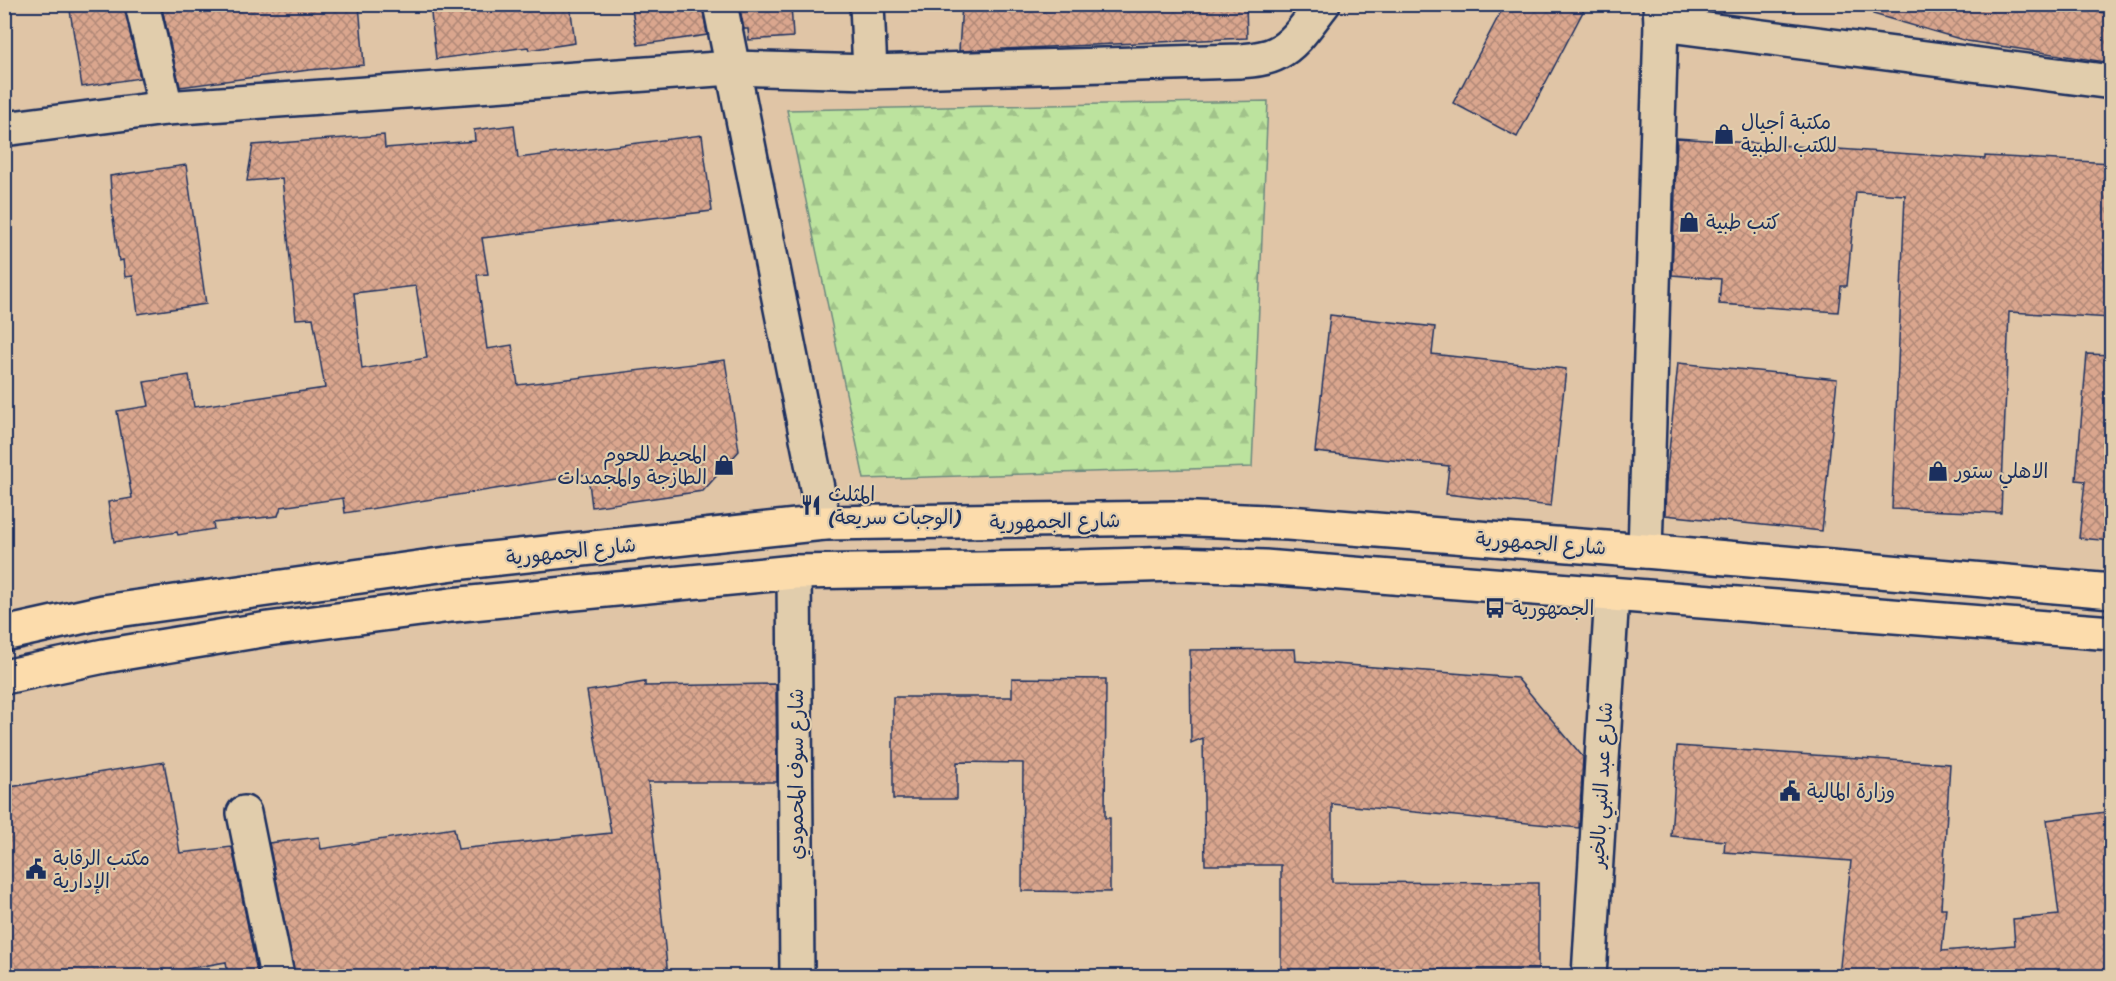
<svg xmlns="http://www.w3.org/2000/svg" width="2116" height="981" viewBox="0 0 2116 981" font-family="Sriracha,'Playpen Sans Arabic',sans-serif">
	<defs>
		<pattern id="forest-firs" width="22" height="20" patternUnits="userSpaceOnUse" patternTransform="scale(1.5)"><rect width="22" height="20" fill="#bce39e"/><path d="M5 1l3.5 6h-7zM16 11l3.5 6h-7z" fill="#a1c38a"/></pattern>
		<pattern id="building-cross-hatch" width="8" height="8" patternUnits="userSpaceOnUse" patternTransform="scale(1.5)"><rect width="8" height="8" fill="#daa68e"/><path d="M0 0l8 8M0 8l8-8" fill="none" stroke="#b08877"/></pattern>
	</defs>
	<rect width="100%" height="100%" fill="#e0c5a6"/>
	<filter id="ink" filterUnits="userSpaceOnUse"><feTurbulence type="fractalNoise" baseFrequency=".0167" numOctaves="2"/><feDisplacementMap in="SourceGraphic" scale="12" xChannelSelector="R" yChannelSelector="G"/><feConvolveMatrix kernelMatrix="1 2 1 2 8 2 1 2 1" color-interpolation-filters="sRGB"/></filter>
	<g filter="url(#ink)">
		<!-- forest -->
		<polygon fill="url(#forest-firs)" stroke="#6c897e" stroke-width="1.5" points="1268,101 1252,467 864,479 787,110"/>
		<!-- building -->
		<g fill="url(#building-cross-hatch)" stroke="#1b2f5e" stroke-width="1.5" fill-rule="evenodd">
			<polygon points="69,4 124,4 140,78 82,87"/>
			<polygon points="161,4 359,4 364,65 309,70 180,87"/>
			<polygon points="430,4 570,4 575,43 529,50 528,47 436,59"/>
			<polygon points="631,4 702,4 707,35 638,45"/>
			<polygon points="739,4 791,4 793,37 749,40 748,29 744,29"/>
			<polygon points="962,4 1246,4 1247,38 959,51"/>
			<polygon points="1505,4 1587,4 1517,137 1453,103"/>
			<polygon points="1875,4 2053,4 2112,14 2112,63 1967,41 1873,14"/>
			<path d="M514,125L518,158L702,135L712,211L482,238L488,274L477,275L487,349L512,345L518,385L725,360L739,451L703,491L592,507L588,474L345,513L343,498L281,507L278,516L213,523L214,529L178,535L177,532L114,542L108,502L132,498L117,411L149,406L144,382L189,375L194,407L325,388L313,318L296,319L282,178L247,181L253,145L384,135L385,148L475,141L474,130ZM416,286L427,358L362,369L354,293Z"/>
			<polygon points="1677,138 1985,159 1985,156 2112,163 2112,318 2009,312 2001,513 1892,509 1905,195 1856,192 1847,286 1841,286 1838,312 1719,304 1721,279 1672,275"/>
			<polygon points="186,165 206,304 138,314 133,276 125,277 123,260 119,261 113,218 110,176"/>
			<polygon points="1330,315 1435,327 1432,354 1566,369 1551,506 1446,494 1449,466 1315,452"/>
			<polygon points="2087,354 2112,355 2112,541 2079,538 2085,481 2076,480"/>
			<polygon points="1678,363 1837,379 1822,531 1665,515 1666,481"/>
			<polygon points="1295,649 1296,661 1517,678 1583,757 1579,828 1332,804 1332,882 1538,883 1538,970 1281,969 1281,865 1205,865 1203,738 1191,743 1190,650"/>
			<polygon points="1012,678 1106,679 1105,818 1110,818 1110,892 1022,891 1023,763 957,762 957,799 893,799 893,697 1012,697"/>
			<polygon points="645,682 645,686 776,684 777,782 648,782 668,976 295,976 269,843 319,837 321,849 454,828 458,849 611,833 587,691"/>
			<polygon points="1677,746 1950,764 1941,908 1946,908 1942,951 2015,945 2013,919 2059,915 2047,820 2112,811 2112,976 1839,976 1851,861 1724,852 1725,841 1671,836"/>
			<polygon points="164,762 180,853 232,847 258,976 228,976 226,962 148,976 4,976 4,788"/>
		</g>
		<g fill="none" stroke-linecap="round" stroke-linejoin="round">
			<!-- minor casing -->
			<g stroke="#1b2f5e" stroke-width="38">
				<g id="minor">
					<polyline points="142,4 166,108"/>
					<polyline points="720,4 824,523"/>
					<polyline points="867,4 870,72"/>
					<polyline points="1661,24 2112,82"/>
					<path d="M4,129L166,108L732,68L870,72L1240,61C1252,60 1266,59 1277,53C1296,44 1310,20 1323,4"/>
					<polyline points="1645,551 1661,24 1660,4"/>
					<polyline points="794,572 797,976"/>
					<polyline points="244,813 277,976"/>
					<polyline points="1589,976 1612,594"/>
				</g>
			</g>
			<!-- major casing -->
			<g stroke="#1b2f5e" stroke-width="38">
				<g id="major">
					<polyline points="4,634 103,612 454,563 824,523 1173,518 1288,523 1645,551 2112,591"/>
					<polyline points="4,677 104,656 268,629 451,605 794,572 1042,568 1177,564 1264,567 2112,633"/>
				</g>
			</g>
			<!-- minor -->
			<use href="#minor" stroke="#e1cdac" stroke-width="33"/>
			<!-- major -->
			<use href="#major" stroke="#fcdcac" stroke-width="33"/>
		</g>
	</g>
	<!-- icons -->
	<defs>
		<g id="shop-bare" transform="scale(1.62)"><path d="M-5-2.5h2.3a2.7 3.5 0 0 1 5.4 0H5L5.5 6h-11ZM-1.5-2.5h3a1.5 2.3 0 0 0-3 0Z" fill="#1b2f5e" stroke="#e1cdac" stroke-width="2.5" paint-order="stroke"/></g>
		<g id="restaurant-bare" transform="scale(1.62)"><path d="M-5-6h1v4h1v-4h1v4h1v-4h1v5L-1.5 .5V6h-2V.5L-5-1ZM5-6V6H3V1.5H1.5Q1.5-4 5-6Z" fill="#1b2f5e" stroke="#e1cdac" stroke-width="2.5" paint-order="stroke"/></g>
		<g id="bus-bare" transform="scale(1.62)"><path d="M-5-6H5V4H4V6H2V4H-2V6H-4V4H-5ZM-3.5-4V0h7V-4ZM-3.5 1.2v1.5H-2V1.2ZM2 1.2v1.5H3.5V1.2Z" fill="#1b2f5e" stroke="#e1cdac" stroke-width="2.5" paint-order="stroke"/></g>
		<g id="civic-bare" transform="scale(1.62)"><path d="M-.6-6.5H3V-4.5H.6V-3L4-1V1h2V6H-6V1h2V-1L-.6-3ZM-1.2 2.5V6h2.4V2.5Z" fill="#1b2f5e" stroke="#e1cdac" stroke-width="2.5" paint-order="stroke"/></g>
	</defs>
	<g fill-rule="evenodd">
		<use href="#shop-bare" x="1724" y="134"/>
		<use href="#shop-bare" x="1689" y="222"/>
		<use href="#shop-bare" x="724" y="465"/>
		<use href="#shop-bare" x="1938" y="471"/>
		<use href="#restaurant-bare" x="811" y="505"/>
		<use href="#bus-bare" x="1495" y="608"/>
		<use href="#civic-bare" x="1790" y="791"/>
		<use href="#civic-bare" x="36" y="869"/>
	</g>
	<g text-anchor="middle" stroke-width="4.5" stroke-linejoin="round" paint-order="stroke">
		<!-- poi labels -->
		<g font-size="20" fill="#1b2f5e" stroke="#e1cdac" text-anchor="start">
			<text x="1741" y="129">مكتبة أجيال<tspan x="1741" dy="23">للكتب الطبية</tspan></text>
			<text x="1706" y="229">كتب طبية</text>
			<text x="707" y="461" text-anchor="end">المحيط للحوم<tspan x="707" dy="23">الطازجة والمجمدات</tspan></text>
			<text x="1955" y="478">الاهلي ستور</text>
			<text x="828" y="501">المثلث<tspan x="828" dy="23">(الوجبات سريعة)</tspan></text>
			<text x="1512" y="615">الجمهورية</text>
			<text x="1807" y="798">وزارة المالية</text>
			<text x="53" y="865">مكتب الرقابة<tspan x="53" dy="23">الإدارية</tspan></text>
		</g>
		<!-- street labels -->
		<g font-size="20" fill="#1b2f5e" stroke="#e1cdac">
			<text transform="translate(1055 521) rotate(-1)" y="7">شارع الجمهورية</text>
			<text transform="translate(1541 543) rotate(4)" y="7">شارع الجمهورية</text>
			<text transform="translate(571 551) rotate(-6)" y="7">شارع الجمهورية</text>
			<text transform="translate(796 774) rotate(-90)" y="7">شارع سوف المحمودي</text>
			<text transform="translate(1601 785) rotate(-87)" y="7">شارع عبد النبي بالخير</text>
		</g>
	</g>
	<!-- margin -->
	<rect width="2116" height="981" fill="none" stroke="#e1cdac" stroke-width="24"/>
	<rect x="12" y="12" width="2092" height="957" fill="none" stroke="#1b2f5e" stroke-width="2" filter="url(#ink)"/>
</svg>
